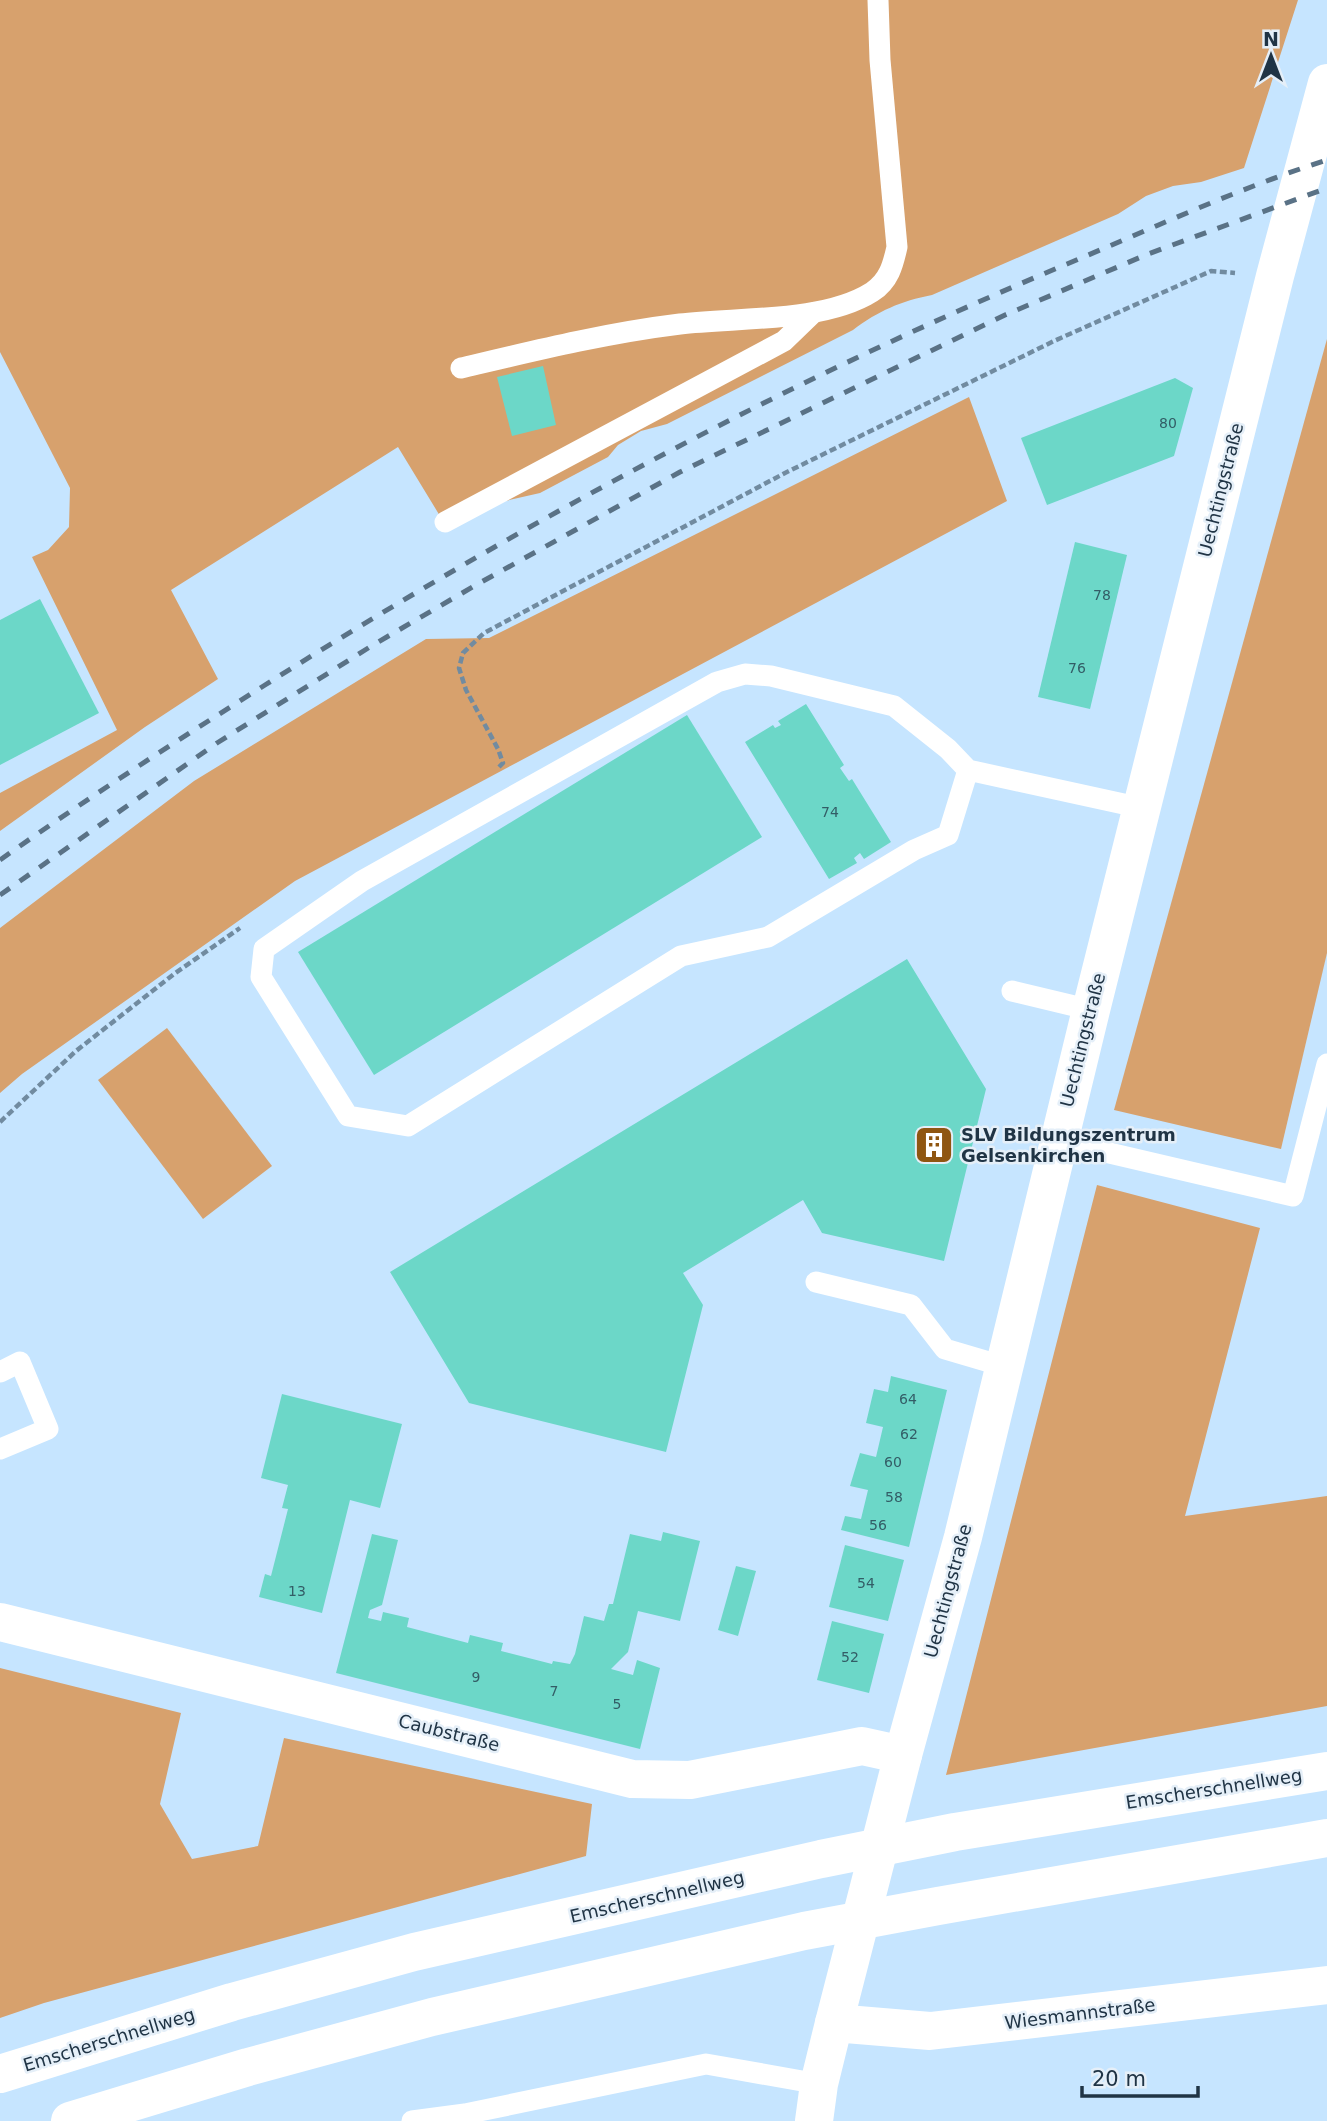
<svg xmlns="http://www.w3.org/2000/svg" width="1327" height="2121" viewBox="0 0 1327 2121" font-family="'DejaVu Sans',sans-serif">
	<rect width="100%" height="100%" fill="#c6e5ff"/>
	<!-- green -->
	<g fill="#d7a16d">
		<path d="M0,0H1298L1244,168L1201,182L1173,186L1146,196L1118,214L932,295C901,301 878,311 853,330L667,424L641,431L618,445L608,457L540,493L440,516L398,447L171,590L218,679L145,727L0,831V793L117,730L32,557L48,550L69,527L70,488L0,352Z"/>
		<polygon points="1327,339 1327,953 1281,1149 1114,1110"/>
		<polygon points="969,397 1007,501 295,881 22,1074 0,1093 0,928 194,781 426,639 489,638"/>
		<polygon points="167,1028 272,1166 203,1219 98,1080"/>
		<polygon points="1097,1185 1260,1228 1185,1516 1327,1496 1327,1706 946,1775"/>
		<polygon points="0,1668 181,1713 160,1804 192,1859 258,1846 284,1738 592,1804 586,1856 44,2003 0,2018"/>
	</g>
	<!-- building -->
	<g fill="#6cd7c8">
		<polygon points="543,366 556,425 512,436 497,377"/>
		<polygon points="1175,378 1193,388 1174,456 1047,505 1021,438"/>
		<polygon points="1075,542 1127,555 1090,709 1038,697"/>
		<polygon points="40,599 99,713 0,765 0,620"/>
		<polygon points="806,704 844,765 840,768 849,781 852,779 891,842 864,859 860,853 854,858 857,863 829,879 745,742 773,725 775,728 781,725 778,721"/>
		<polygon points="687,715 762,837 374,1075 298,952"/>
		<polygon points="907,959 986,1089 944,1261 822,1233 803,1200 683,1273 703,1305 666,1452 469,1403 390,1272"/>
		<polygon points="891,1376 947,1390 909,1547 841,1530 845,1516 861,1519 868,1490 850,1486 860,1453 876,1457 883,1427 866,1423 874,1389 888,1392"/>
		<polygon points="282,1394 402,1424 380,1508 350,1500 322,1613 259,1597 265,1574 271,1576 288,1509 282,1508 288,1485 261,1478"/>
		<polygon points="663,1532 700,1541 680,1621 638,1611 628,1652 611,1669 633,1675 637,1660 660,1668 640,1749 336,1673 372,1534 398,1540 382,1605 370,1610 368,1618 381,1621 383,1612 409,1618 407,1627 468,1643 470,1635 503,1643 501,1651 552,1664 553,1661 570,1664 575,1654 584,1616 604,1621 609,1604 613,1604 630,1534 661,1541"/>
		<polygon points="845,1545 904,1560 888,1621 829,1607"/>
		<polygon points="736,1566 756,1571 738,1636 718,1630"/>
		<polygon points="832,1621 884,1634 869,1693 817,1680"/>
	</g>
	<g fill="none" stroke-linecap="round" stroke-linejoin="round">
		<!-- path -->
		<g stroke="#718ba0" stroke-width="4.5" stroke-dasharray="7 3.5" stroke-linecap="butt">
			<polyline points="499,767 503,763 498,749 466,690 459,668 463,653 484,633 785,473 1054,341 1211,271 1235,273"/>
			<polyline points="0,1122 76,1051 174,974 240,928"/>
		</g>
		<!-- service -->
		<g stroke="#fff" stroke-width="21">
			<path d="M461,368C533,351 606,333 680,324C736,317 823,323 872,292C889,281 893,265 897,247L880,60L878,0"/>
			<polyline points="445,522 784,341 813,313"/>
			<polyline points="968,770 948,835 914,850 768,937 681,956 408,1126 348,1116 261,977 264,949 362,881 717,682 745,674 771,676 894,706 948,749 968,770 1142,808"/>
			<polyline points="1012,991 1091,1010"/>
			<polyline points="1058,1141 1293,1196 1327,1064"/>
			<polyline points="816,1282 911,1305 945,1349 1006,1367"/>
			<polyline points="0,1372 20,1362 48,1429 0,1449"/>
			<polyline points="412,2121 465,2114 706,2064 819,2084"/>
		</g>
		<!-- minor -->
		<g stroke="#fff" stroke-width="38">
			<polyline points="0,1622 632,1779 690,1780 862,1746 903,1755"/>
			<polyline points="834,2023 930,2031 1327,1985"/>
		</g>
		<!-- tertiary -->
		<polyline stroke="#fff" stroke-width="38" points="814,2121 819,2084 834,2023 903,1755 963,1537 1091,1010 1275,276 1327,83"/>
		<!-- motorway -->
		<g stroke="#fff" stroke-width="38">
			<polyline points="0,2074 232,2002 414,1952 821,1859 955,1832 1327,1771"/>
			<polyline points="70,2121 248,2067 432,2017 804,1931 938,1906 1327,1838"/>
		</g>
		<!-- rail -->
		<g stroke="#5a7286" stroke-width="5" stroke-dasharray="12 12" stroke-linecap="butt">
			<path d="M0,860C86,799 175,742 265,685C520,524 789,380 1067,264C1153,228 1239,188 1327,160"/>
			<polyline points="0,895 217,743 373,645 476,585 680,472 1005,315 1148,254 1327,188"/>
		</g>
	</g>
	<!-- icons -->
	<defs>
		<g id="building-square" transform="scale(2.0125)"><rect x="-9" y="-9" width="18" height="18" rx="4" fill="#8f5611" stroke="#e5eff8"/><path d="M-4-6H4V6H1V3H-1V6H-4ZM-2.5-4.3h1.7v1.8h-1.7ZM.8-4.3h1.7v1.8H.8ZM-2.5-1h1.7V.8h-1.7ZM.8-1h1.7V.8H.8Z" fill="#fff"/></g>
	</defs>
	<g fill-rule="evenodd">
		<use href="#building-square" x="934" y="1145"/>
	</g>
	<g text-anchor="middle" stroke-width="5" stroke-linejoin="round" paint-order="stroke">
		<!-- number labels -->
		<g font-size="14" fill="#335d66">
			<text x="1168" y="428">80</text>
			<text x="1102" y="600">78</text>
			<text x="1077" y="673">76</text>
			<text x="830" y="817">74</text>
			<text x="908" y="1404">64</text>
			<text x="909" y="1439">62</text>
			<text x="893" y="1467">60</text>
			<text x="894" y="1502">58</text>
			<text x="878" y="1530">56</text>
			<text x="866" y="1588">54</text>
			<text x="297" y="1596">13</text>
			<text x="850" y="1662">52</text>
			<text x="476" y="1682">9</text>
			<text x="554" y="1696">7</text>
			<text x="617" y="1709">5</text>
		</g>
		<!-- street labels -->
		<g font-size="18" fill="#203445" stroke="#e5eff8">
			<text transform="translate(1221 490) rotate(-76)" y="6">Uechtingstraße</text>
			<text transform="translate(1083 1040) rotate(-76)" y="6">Uechtingstraße</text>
			<text transform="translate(948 1591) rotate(-75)" y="6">Uechtingstraße</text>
			<text transform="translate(449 1733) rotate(14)" y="6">Caubstraße</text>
			<text transform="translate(1214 1789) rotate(-9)" y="6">Emscherschnellweg</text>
			<text transform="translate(657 1897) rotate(-13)" y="6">Emscherschnellweg</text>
			<text transform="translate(1080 2014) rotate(-7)" y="6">Wiesmannstraße</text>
			<text transform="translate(109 2040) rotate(-17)" y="6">Emscherschnellweg</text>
		</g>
		<!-- poi labels -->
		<g font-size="18" font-weight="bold" fill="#203445" stroke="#e5eff8" text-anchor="start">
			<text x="961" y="1141">SLV Bildungszentrum<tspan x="961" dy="21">Gelsenkirchen</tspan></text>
		</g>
	</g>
	<!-- north arrow -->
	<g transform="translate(1271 56)" stroke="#e5eff8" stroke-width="5" paint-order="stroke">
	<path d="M0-5L12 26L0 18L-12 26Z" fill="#203445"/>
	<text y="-10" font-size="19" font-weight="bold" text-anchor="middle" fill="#203445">N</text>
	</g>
	<!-- scale -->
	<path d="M1082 2086v10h116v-10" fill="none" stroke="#203445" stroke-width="3.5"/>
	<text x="1092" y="2086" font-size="21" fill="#203445" stroke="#e5eff8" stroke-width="5" paint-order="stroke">20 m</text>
</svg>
